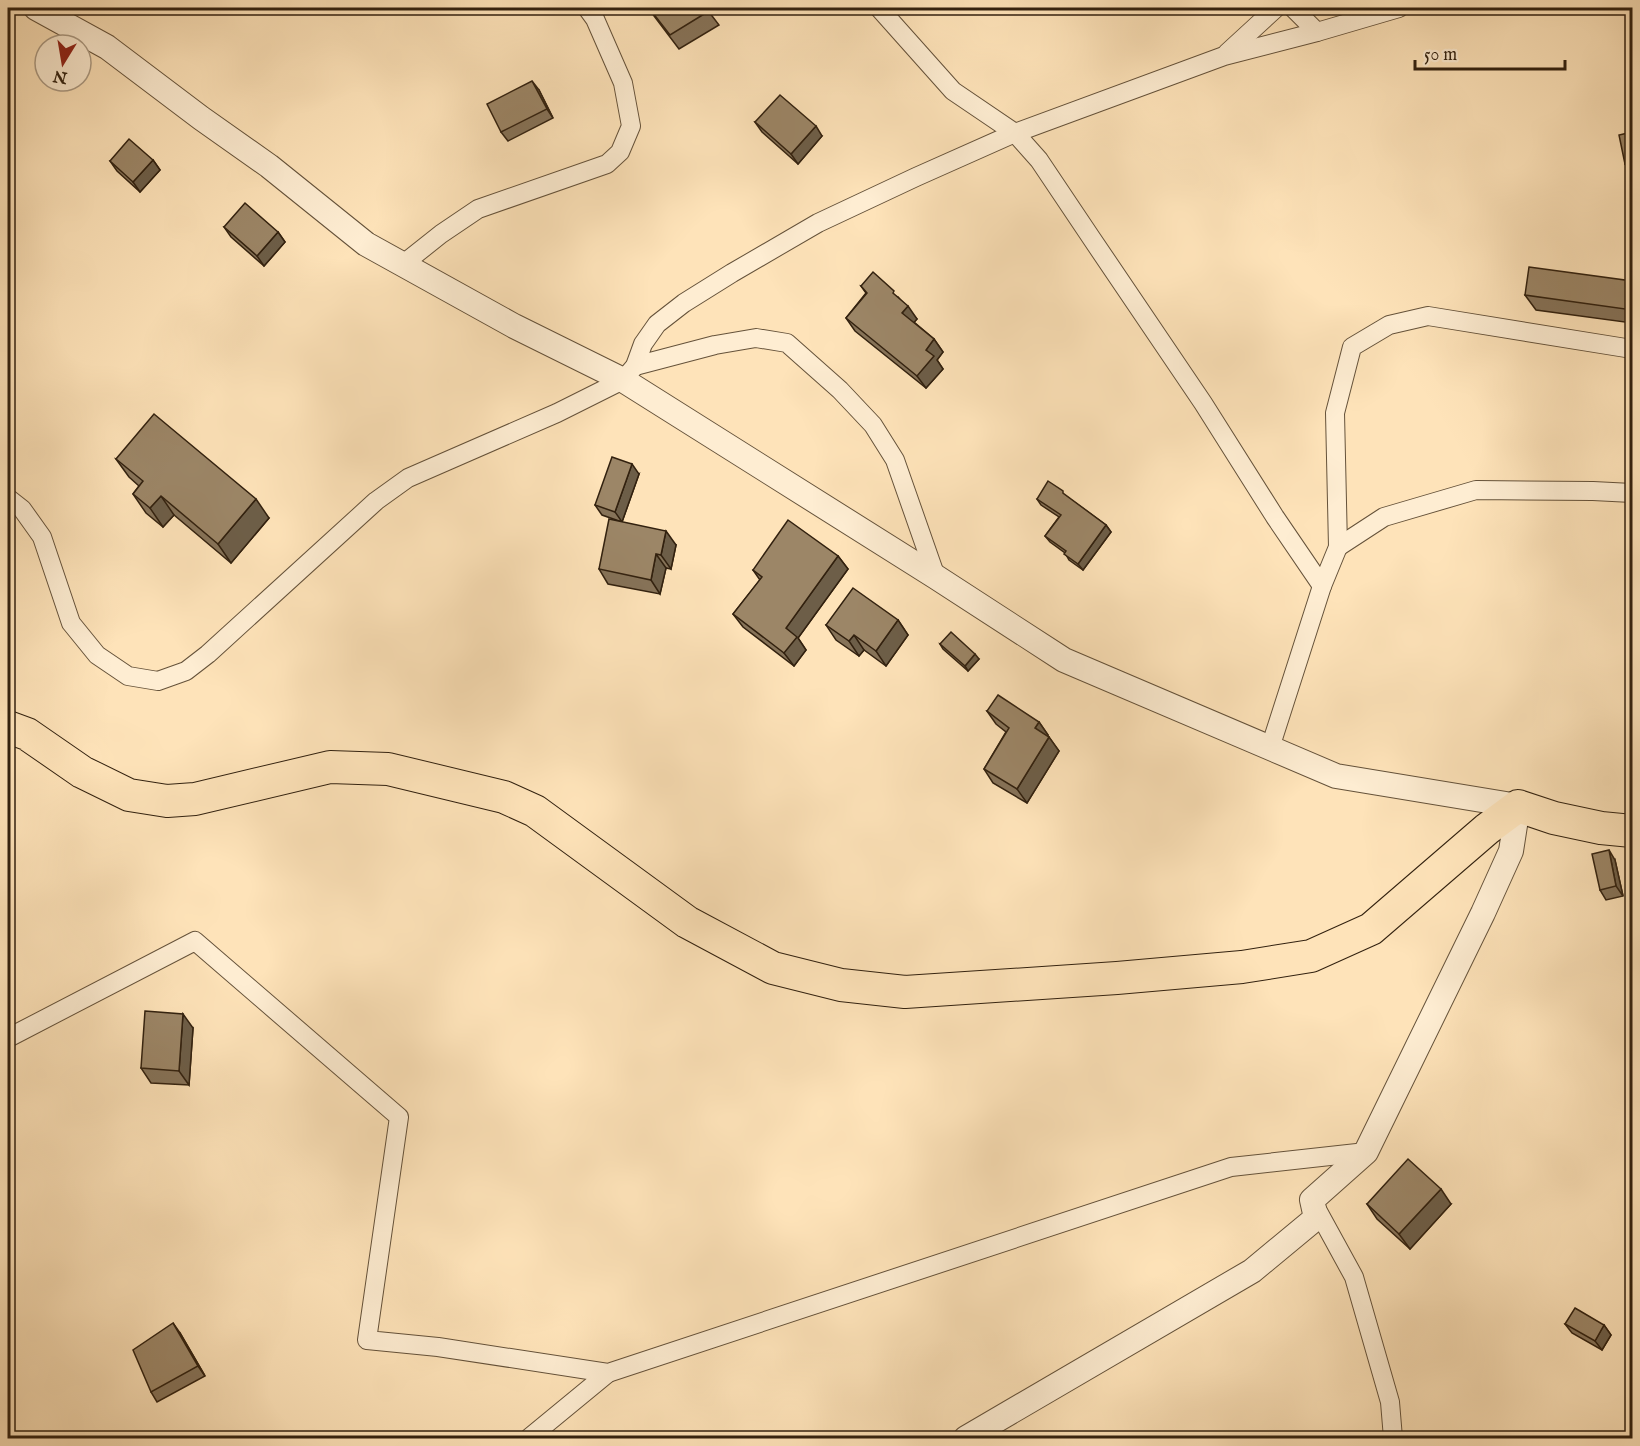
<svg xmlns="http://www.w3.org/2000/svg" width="1640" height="1446" viewBox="0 0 1640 1446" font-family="'IM FELL English',serif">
	<rect width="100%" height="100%" fill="#fee3b9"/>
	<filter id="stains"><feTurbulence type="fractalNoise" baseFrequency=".00333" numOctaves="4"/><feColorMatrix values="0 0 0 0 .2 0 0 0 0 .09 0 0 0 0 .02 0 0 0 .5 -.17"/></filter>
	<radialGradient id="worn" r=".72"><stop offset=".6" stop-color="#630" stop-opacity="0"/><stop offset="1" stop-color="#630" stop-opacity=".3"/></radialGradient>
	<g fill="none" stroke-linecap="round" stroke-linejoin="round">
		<!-- minor casing -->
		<g stroke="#65523a" stroke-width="20">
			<g id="minor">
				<polyline points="879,8 953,91 1015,133"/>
				<polyline points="1293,8 1317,32"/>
				<polyline points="1227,53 1276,8"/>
				<polyline points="402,265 441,234 478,209 607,164 620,152 631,126 623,83 595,19 587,8"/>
				<polyline points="635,366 715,345 756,338 787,343 840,390 873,425 895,460 936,577"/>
				<polyline points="8,498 22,509 42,537 71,623 97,655 128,676 158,681 186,671 208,654 376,501 408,478 557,413 623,380 635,366 643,344 657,324 684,303 732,273 818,223 916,177 1015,133"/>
				<polyline points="1338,547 1384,517 1476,490 1593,491 1632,493"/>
				<polyline points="1322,586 1338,547 1335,413 1352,347 1389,325 1428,316 1632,349"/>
				<polyline points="1270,748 1322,586 1275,517 1203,403 1092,239 1039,160 1015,133 1224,56 1317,32 1399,8"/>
				<polyline points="8,1038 195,941 399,1117 367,1340 438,1347 608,1373 1231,1167 1366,1152"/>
				<polyline points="1314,1204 1354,1277 1390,1402 1393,1438"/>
				<polyline points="529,1438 608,1373"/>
			</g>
		</g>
		<!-- tertiary casing -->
		<g stroke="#65523a" stroke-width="26">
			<polyline id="tertiary" points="36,8 107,47 201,118 269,166 366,244 514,326 623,380 936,577 1064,660 1336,776 1518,806 1511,851 1483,913 1366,1152 1312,1200 1316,1218 1252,1271 966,1438"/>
		</g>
		<!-- trunk casing -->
		<g stroke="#32210f" stroke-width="34">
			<polyline id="trunk" points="8,727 27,734 82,772 129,795 167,801 195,799 330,767 388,769 504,797 535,811 687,922 773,968 841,985 905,992 1117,978 1242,967 1311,956 1371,929 1487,829 1518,806 1554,818 1601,828 1632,831"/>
		</g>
		<!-- minor -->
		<use href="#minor" stroke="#feedd2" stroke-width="18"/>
		<!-- tertiary -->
		<use href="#tertiary" stroke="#feedd2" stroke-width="24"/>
		<!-- trunk -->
		<use href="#trunk" stroke="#fee3b9" stroke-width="32"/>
	</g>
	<!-- wall -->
	<g fill="#867359" stroke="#32210f" stroke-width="1.5">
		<polygon points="648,8 706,8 719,25 679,49"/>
		<polygon points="539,90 553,118 508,141 501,132"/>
		<polygon points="755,122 822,136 798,164 762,132"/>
		<polygon points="1632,132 1632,175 1625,164"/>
		<polygon points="153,160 160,170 140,192 117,171 110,161"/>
		<polygon points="224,227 278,232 285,242 264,266 231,237"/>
		<polygon points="1632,281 1632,323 1536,310 1525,295"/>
		<polygon points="861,286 898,297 917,319 914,322 934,339 943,352 937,360 943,369 926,388 855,331 846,318 866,293"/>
		<polygon points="116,459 269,518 231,563 174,515 163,527 146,513 133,494 139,486 129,477"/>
		<polygon points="639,474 622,522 602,515 595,505"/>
		<polygon points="1066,496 1106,525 1111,532 1083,570 1069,560 1065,553 1050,542 1045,536 1059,517 1041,505 1037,499"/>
		<polygon points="676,545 671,569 666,568 660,594 608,584 599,569"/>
		<polygon points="838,556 848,569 798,638 806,650 794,666 743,627 733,614 760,580 753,570"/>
		<polygon points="898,620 908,635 886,666 864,650 859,656 836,640 826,625"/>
		<polygon points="940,644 979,659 968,671 943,649"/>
		<polygon points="987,711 1039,722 1048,735 1048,736 1059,751 1027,803 993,783 984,769 1006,732 996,724"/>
		<polygon points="1615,860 1623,896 1606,900 1600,890"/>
		<polygon points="193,1028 189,1085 151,1083 141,1068"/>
		<polygon points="1367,1204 1451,1204 1410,1249 1377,1219"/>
		<polygon points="1565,1324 1604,1325 1611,1335 1602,1350 1572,1333"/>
		<polygon points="180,1333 205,1376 157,1402 151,1392"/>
	</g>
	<!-- shaded-wall -->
	<g fill="#6d5e48" stroke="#32210f" stroke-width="1.5">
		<polygon points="532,81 539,90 553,118 547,109"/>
		<polygon points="816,126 822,136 798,164 791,154"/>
		<polygon points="153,160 160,170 140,192 133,182"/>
		<polygon points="278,232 285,242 264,266 257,256"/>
		<polygon points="908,306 917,319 911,326 902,313"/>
		<polygon points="934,339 943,352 937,360 943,369 926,388 917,376 926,350"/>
		<polygon points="632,464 639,474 622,522 615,512"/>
		<polygon points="161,496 174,515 163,527 150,508"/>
		<polygon points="256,499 269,518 231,563 218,544"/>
		<polygon points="1106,525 1111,532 1083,570 1078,564"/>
		<polygon points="666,531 676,545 671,569 661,555"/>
		<polygon points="656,554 666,568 660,594 651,580"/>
		<polygon points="838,556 848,569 798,638 806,650 794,666 784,653 786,628"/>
		<polygon points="898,620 908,635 886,666 876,651"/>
		<polygon points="854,635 864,650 859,656 849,641"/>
		<polygon points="975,654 979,659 968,671 965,666"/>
		<polygon points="1039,722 1048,735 1044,742 1035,728"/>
		<polygon points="1049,737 1059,751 1027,803 1017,789"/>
		<polygon points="1609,850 1615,860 1623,896 1616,886"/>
		<polygon points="183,1014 193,1028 189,1085 179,1071"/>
		<polygon points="1441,1189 1451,1204 1410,1249 1399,1234"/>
		<polygon points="173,1323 180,1333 205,1376 198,1366"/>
		<polygon points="1604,1325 1611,1335 1602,1350 1595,1341"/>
	</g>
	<!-- building -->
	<g fill="#9c8667" stroke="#32210f" stroke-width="1.5">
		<polygon points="649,8 706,8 709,11 670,35"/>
		<polygon points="532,81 547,109 501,132 487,104"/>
		<polygon points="780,95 816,126 791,154 755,122"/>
		<polygon points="1632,132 1632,162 1625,164 1619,135"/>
		<polygon points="129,139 153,160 133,182 110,161"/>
		<polygon points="245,203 278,232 257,256 224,227"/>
		<polygon points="1529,267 1632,281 1632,310 1525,295"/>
		<polygon points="873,272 894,291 893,293 908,306 902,313 934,339 926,350 934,356 917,376 846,318 867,293 861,286"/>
		<polygon points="154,414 256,499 218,544 161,496 150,508 133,494 143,481 116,459"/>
		<polygon points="612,457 632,464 615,512 595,505"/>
		<polygon points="1048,481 1063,491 1063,493 1106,525 1078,564 1064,554 1066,551 1045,536 1061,515 1037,499"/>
		<polygon points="609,519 666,531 661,555 656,554 651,580 599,569"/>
		<polygon points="788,520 838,556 786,628 797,637 784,653 733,614 762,577 753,570"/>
		<polygon points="853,588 898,620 876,651 854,635 849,641 826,625"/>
		<polygon points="951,632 975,654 965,666 940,644"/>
		<polygon points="998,695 1039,722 1035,728 1049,737 1017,789 984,769 1009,728 987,711"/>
		<polygon points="1609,850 1616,886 1600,890 1592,854"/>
		<polygon points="145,1011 183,1014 179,1071 141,1068"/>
		<polygon points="1408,1159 1441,1189 1399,1234 1367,1204"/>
		<polygon points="1575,1308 1604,1325 1595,1341 1565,1324"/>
		<polygon points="173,1323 198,1366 151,1392 133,1350"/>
		<polygon points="1318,1436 1319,1438 1309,1438"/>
	</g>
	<!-- margin -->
	<rect width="1640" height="1446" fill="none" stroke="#fee3b9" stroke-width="30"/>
	<rect x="9" y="9" width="1622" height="1428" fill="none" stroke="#32210f" stroke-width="3"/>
	<rect x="15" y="15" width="1610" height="1416" fill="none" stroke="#32210f" stroke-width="1.5"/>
	<!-- north arrow -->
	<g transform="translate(63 63) rotate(191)"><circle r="28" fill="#feedd2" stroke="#ac9b84" stroke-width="1.5"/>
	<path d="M0-4.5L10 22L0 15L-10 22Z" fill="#8f2418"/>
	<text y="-9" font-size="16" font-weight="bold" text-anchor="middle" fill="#32210f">N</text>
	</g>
	<!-- scale -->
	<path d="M1415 60v9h150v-9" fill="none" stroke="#32210f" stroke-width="3"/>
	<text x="1424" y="60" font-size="18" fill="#32210f" stroke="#feedd2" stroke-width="4.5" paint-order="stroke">50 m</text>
	<rect width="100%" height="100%" filter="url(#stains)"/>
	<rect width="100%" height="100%" fill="url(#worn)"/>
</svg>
